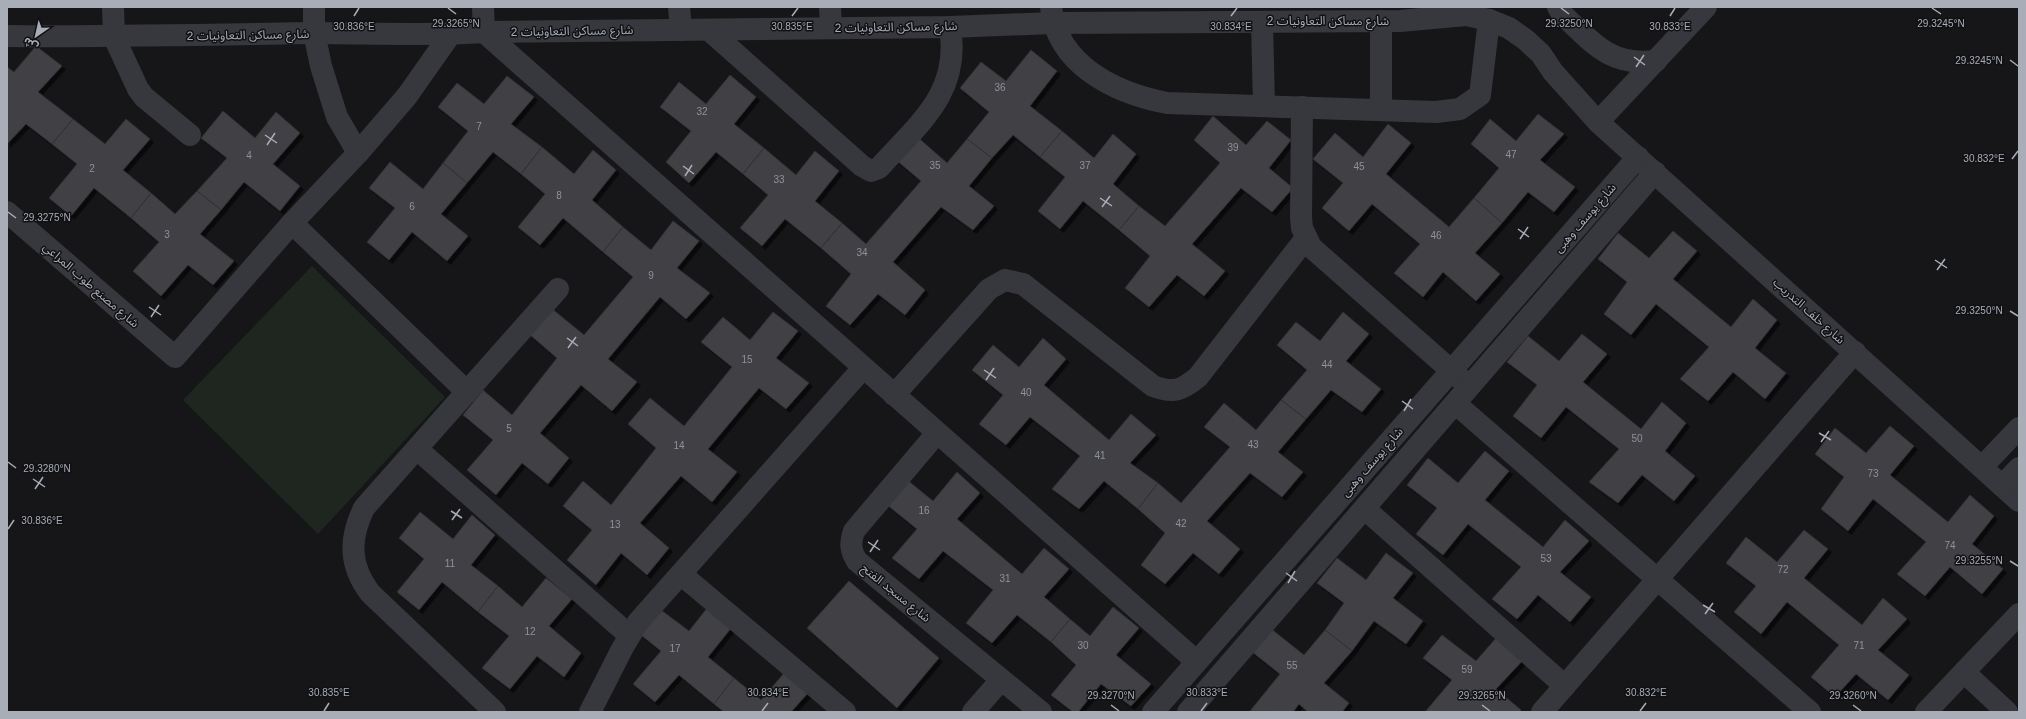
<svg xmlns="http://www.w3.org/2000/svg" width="2026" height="719" viewBox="0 0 2026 719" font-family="Arial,'Noto Sans Arabic',sans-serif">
	<defs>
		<filter id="shadow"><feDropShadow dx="3.5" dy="3.5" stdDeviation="0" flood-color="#0009"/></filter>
	</defs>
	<rect width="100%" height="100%" fill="#161618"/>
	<!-- green -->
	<polygon fill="#1e261f" points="312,266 445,397 318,534 183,400"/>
	<!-- building -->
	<g fill="#404145" stroke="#303034" filter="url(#shadow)">
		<polygon points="36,46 62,66 38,92 73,119 52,144 26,124 7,144 7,67 14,72"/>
		<polygon points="1031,50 1057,71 1030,106 1062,131 1040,157 1013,135 992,158 967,139 989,112 960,88 981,62 1006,81"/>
		<polygon points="730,75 756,97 734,124 764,148 743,174 716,152 689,183 666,162 691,131 660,107 679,82 706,104"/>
		<polygon points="507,76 534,97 511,124 542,147 521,174 493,152 467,183 443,163 468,131 438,107 457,83 484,104"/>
		<polygon points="223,111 255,138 276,112 300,133 273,164 300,186 280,211 244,182 221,210 197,191 227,158 201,138"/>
		<polygon points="1538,114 1564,134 1540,160 1575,187 1554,212 1528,192 1502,223 1474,198 1499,168 1471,144 1490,119 1516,141"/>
		<polygon points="1213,116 1246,145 1267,121 1291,140 1269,168 1293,188 1272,212 1241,188 1192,244 1225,271 1204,296 1177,275 1149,307 1125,288 1150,256 1119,230 1139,206 1165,226 1220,163 1194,140"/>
		<polygon points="73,119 105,144 126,119 150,139 123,170 151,193 131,218 94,188 71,216 49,198 77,164 52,144"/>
		<polygon points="1388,124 1411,143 1386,174 1449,227 1474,198 1502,223 1475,253 1500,274 1476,301 1443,272 1423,297 1394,273 1420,244 1372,204 1349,231 1322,208 1343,183 1313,159 1335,133 1363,157"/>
		<polygon points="1062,131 1094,158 1113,134 1136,154 1113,184 1139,206 1119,230 1083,201 1060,229 1038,211 1065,177 1040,157"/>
		<polygon points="914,134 947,163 967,139 992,158 969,186 994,206 973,230 941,207 893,262 925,290 905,315 878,294 850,325 826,306 851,274 821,248 842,223 866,244 921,181 895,159"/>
		<polygon points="542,147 574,174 593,150 616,170 592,200 623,227 603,252 563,218 540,245 518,227 545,194 521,174"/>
		<polygon points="764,148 796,175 815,151 839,171 815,201 842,223 821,248 785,219 762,246 740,228 768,195 743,174"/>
		<polygon points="390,162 423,189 443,163 467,183 441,214 468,236 447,261 412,232 389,260 367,242 395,208 369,188"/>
		<polygon points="197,191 221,210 200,234 234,261 213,285 188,265 161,296 133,271 159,242 131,218 151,193 175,214"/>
		<polygon points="673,221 699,241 677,268 710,293 686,319 660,297 608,359 637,382 612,411 581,385 540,433 569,458 548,484 522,463 496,495 467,470 493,440 463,415 483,390 512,415 557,358 529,334 551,308 584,335 633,277 603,252 623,227 651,250"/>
		<polygon points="1673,231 1697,251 1673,279 1731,327 1753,299 1777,320 1755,348 1786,373 1765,399 1733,372 1708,401 1680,379 1709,347 1656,304 1631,335 1604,314 1627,282 1598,259 1618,233 1649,258"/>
		<polygon points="773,312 798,331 776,358 809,383 786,409 759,388 708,449 737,472 712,502 681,476 640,523 669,548 647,575 621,553 596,585 567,560 592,530 563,506 583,481 611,505 656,448 628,424 650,398 684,426 732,367 701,342 723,317 750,340"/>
		<polygon points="1343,312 1369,334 1346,361 1381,389 1362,412 1331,390 1306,419 1281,400 1307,370 1277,345 1296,322 1320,341"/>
		<polygon points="1582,334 1607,354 1583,382 1641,429 1662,402 1686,423 1665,451 1695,476 1674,501 1642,475 1618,503 1589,482 1619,449 1566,407 1541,438 1513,416 1537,385 1507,362 1528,336 1559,361"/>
		<polygon points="1043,338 1066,359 1044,385 1109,440 1131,414 1156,435 1130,463 1158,483 1138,509 1104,481 1079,509 1052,489 1080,456 1030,417 1006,445 979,424 1003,395 972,370 993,345 1019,367"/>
		<polygon points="1281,400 1306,419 1278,452 1303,472 1282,497 1250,473 1207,521 1240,549 1219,574 1193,553 1165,584 1141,565 1165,533 1138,509 1158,483 1181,503 1230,447 1204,427 1224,403 1256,430"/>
		<polygon points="1890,426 1914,446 1890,475 1948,522 1970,495 1994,516 1972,544 2003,569 1982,594 1950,567 1925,596 1897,574 1926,542 1873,499 1848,531 1821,509 1844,477 1815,454 1835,428 1866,453"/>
		<polygon points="1485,451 1509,471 1485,500 1543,547 1565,520 1589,541 1560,572 1591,597 1570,622 1538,595 1517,619 1492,599 1521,567 1468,524 1443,555 1416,534 1437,508 1407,485 1428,458 1458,483"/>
		<polygon points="957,472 980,493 957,519 1022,574 1044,548 1069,569 1044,597 1070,619 1051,642 1017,615 992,643 966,623 993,590 943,551 919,579 892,558 917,529 886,504 906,479 933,501"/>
		<polygon points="420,512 453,539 472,515 495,535 471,565 498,586 478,612 442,582 419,610 397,592 424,559 399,538"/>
		<polygon points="1804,530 1828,549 1804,578 1862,625 1883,598 1907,619 1878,650 1909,675 1888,700 1856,674 1835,697 1811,677 1839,645 1787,602 1761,634 1734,612 1756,586 1726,563 1746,537 1777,562"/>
		<polygon points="1386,553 1413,573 1393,598 1423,621 1406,644 1374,621 1352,651 1325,630 1344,603 1317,583 1337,558 1366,580"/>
		<polygon points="546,578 572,599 549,626 581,653 564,677 537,656 510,689 482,668 509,636 478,612 498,586 522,607"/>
		<polygon points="849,581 939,658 897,708 807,628"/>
		<polygon points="708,607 732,627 708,657 734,678 714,704 679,675 655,702 633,684 661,651 641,635 661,610 689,631"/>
		<polygon points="1113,607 1139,628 1116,655 1151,684 1131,706 1101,684 1078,712 1073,712 1051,695 1076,665 1051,642 1070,619 1090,636"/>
		<polygon points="1270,628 1304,655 1325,630 1352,651 1324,683 1349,703 1342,712 1308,712 1299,704 1293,712 1250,711 1280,674 1251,651"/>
		<polygon points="1442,635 1476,661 1497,637 1525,658 1496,689 1521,710 1520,712 1425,712 1452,680 1423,658"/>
		<polygon points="785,672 808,693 791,712 724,712 714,704 734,678 761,700"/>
	</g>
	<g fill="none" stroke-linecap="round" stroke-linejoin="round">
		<!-- minor -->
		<g stroke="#37383d" stroke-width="22">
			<polyline points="113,7 114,37 138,89 144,97 190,135"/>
			<polyline points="314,7 314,33 321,66 337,117 358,153"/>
			<polyline points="483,7 484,32 1196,661"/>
			<polyline points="679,7 681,30"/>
			<polyline points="830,7 831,28"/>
			<path d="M1051,7C1057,65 1115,93 1167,103L1436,112L1460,109L1480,95L1489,20"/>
			<path d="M1558,7L1562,14C1592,42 1610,67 1656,61"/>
			<polyline points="1381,21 1381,110"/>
			<polyline points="1262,22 1264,106"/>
			<path d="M709,30L862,166L871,171L879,168C919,123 961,93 950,27"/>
			<polyline points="450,35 407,96 358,153 292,223 467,392"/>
			<path d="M7,36C109,37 210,35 312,33C369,33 427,36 484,32L950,27L1053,23L1400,21L1466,15L1489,20L1509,28L1526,40L1541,54L1553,72L1598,122L2019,501"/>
			<polyline points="1302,107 1301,217 1302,228 1311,247 1462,380"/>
			<polyline points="1598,122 1706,7"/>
			<polyline points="7,212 175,357 292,223"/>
			<path d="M894,395L989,289L1005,280L1023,284L1153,386C1174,394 1182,390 1198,377L1306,238"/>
			<polyline points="1456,404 1810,712"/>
			<path d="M937,433L854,531C850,543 850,550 857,561L1041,712"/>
			<polyline points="417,449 629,635"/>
			<polyline points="1982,467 2019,428"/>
			<polyline points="2002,486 2019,468"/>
			<polyline points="1365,509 1565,686"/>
			<polyline points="682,575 845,712"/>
			<polyline points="1964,672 2007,712"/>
			<path d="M495,712L370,593C349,565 349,539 364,508L558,289"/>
			<polyline points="590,712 622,649 638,622 863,368"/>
			<polyline points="973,712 1001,680"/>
			<polyline points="1153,712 1638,157"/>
			<polyline points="1188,712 1655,172"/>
			<polyline points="1542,712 1855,352"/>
			<polyline points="1926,712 2019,614"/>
		</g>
	</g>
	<!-- ticks -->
	<path fill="none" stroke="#a8adb8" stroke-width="1.5" d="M448,8L456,14M1561,8L1569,14M1932,8L1941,14M354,16L359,8M792,16L798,8M1231,16L1237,8M1670,16L1675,8M1634,57L1645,65M2010,60L2018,66M1636,67L1644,55M265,135L277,143M267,145L275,133M2012,159L2018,151M683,166L694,174M685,176L692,165M1100,198L1112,206M1102,207L1110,196M8,212L16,218M1518,229L1529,237M1520,239L1528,227M1935,260L1947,268M1937,270L1945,259M149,307L161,315M2010,311L2018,316M151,317L159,305M567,338L578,346M568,348L576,337M984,370L996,378M986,380L994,368M1402,401L1413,409M1404,411L1411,399M1819,433L1831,440M1821,442L1829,431M8,462L16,468M33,479L45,487M35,489L43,477M451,511L462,518M452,520L460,509M8,529L14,520M868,542L880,550M870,552L878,540M2010,561L2018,566M1286,573L1297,581M1288,583L1295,571M1703,605L1715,612M1705,614L1713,603M1111,705L1119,711M1482,705L1490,711M1853,705L1861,711M324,711L329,703M762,711L768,703M1201,711L1207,703M1640,711L1646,703"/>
	<g text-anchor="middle" stroke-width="3" stroke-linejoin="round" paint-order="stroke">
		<!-- number labels -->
		<g font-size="10" fill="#8e929b">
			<text x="1000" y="91">36</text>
			<text x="702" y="115">32</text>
			<text x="479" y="130">7</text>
			<text x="1233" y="151">39</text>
			<text x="1511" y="158">47</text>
			<text x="249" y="159">4</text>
			<text x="935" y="169">35</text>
			<text x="1085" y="169">37</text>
			<text x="1359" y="170">45</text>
			<text x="92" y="172">2</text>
			<text x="779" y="183">33</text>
			<text x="559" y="199">8</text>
			<text x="412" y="210">6</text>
			<text x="167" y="238">3</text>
			<text x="1436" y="239">46</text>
			<text x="862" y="256">34</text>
			<text x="651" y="279">9</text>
			<text x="747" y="363">15</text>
			<text x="1327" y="368">44</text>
			<text x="1026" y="396">40</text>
			<text x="509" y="432">5</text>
			<text x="1637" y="442">50</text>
			<text x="1253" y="448">43</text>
			<text x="679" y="449">14</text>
			<text x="1100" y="459">41</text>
			<text x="1873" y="477">73</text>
			<text x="924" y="514">16</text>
			<text x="1181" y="527">42</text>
			<text x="615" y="528">13</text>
			<text x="1950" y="549">74</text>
			<text x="1546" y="562">53</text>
			<text x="450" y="567">11</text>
			<text x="1783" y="573">72</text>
			<text x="1005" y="582">31</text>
			<text x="530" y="635">12</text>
			<text x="1083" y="649">30</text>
			<text x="1859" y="649">71</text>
			<text x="675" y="652">17</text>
			<text x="1292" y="669">55</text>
			<text x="1467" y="673">59</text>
		</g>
		<!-- street labels -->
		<g font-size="12" fill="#a8adb8" stroke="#111113">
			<text x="1328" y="25">شارع مساكن التعاونيات 2</text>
			<text transform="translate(896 27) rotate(-1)" y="4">شارع مساكن التعاونيات 2</text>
			<text transform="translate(572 31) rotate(-1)" y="4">شارع مساكن التعاونيات 2</text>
			<text transform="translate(248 35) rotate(-1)" y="4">شارع مساكن التعاونيات 2</text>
			<text transform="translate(1585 218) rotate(-49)" y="4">شارع يوسف وهبى</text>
			<text transform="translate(91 285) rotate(41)" y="4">شارع مصنع طوب المراعي</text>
			<text transform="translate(1809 311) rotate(42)" y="4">شارع خلف التدريب</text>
			<text transform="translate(1372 462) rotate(-49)" y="4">شارع يوسف وهبى</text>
			<text transform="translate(896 593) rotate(39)" y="4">شارع مسجد الفتح</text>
		</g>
	</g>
	<g font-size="10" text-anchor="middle" fill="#a8adb8" stroke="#111113" stroke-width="3" stroke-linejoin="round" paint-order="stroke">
		<text x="456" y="27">29.3265°N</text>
		<text x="1569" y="27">29.3250°N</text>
		<text x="1941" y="27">29.3245°N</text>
		<text x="354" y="30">30.836°E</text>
		<text x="792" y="30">30.835°E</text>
		<text x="1231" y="30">30.834°E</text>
		<text x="1670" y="30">30.833°E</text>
		<text x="1979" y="64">29.3245°N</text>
		<text x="1984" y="162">30.832°E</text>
		<text x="47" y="221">29.3275°N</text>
		<text x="1979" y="314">29.3250°N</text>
		<text x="47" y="472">29.3280°N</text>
		<text x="42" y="524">30.836°E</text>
		<text x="1979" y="564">29.3255°N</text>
		<text x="329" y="696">30.835°E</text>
		<text x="768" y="696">30.834°E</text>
		<text x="1207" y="696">30.833°E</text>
		<text x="1646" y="696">30.832°E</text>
		<text x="1111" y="699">29.3270°N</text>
		<text x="1482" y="699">29.3265°N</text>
		<text x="1853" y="699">29.3260°N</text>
	</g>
	<!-- border -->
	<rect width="2026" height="719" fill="none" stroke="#a8adb8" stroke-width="16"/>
	<!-- north arrow -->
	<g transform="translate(36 36) rotate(214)" stroke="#111113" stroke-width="3" paint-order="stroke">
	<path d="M0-3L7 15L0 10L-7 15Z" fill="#a8adb8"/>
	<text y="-6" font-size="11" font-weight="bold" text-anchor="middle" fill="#a8adb8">ش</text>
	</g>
</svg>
